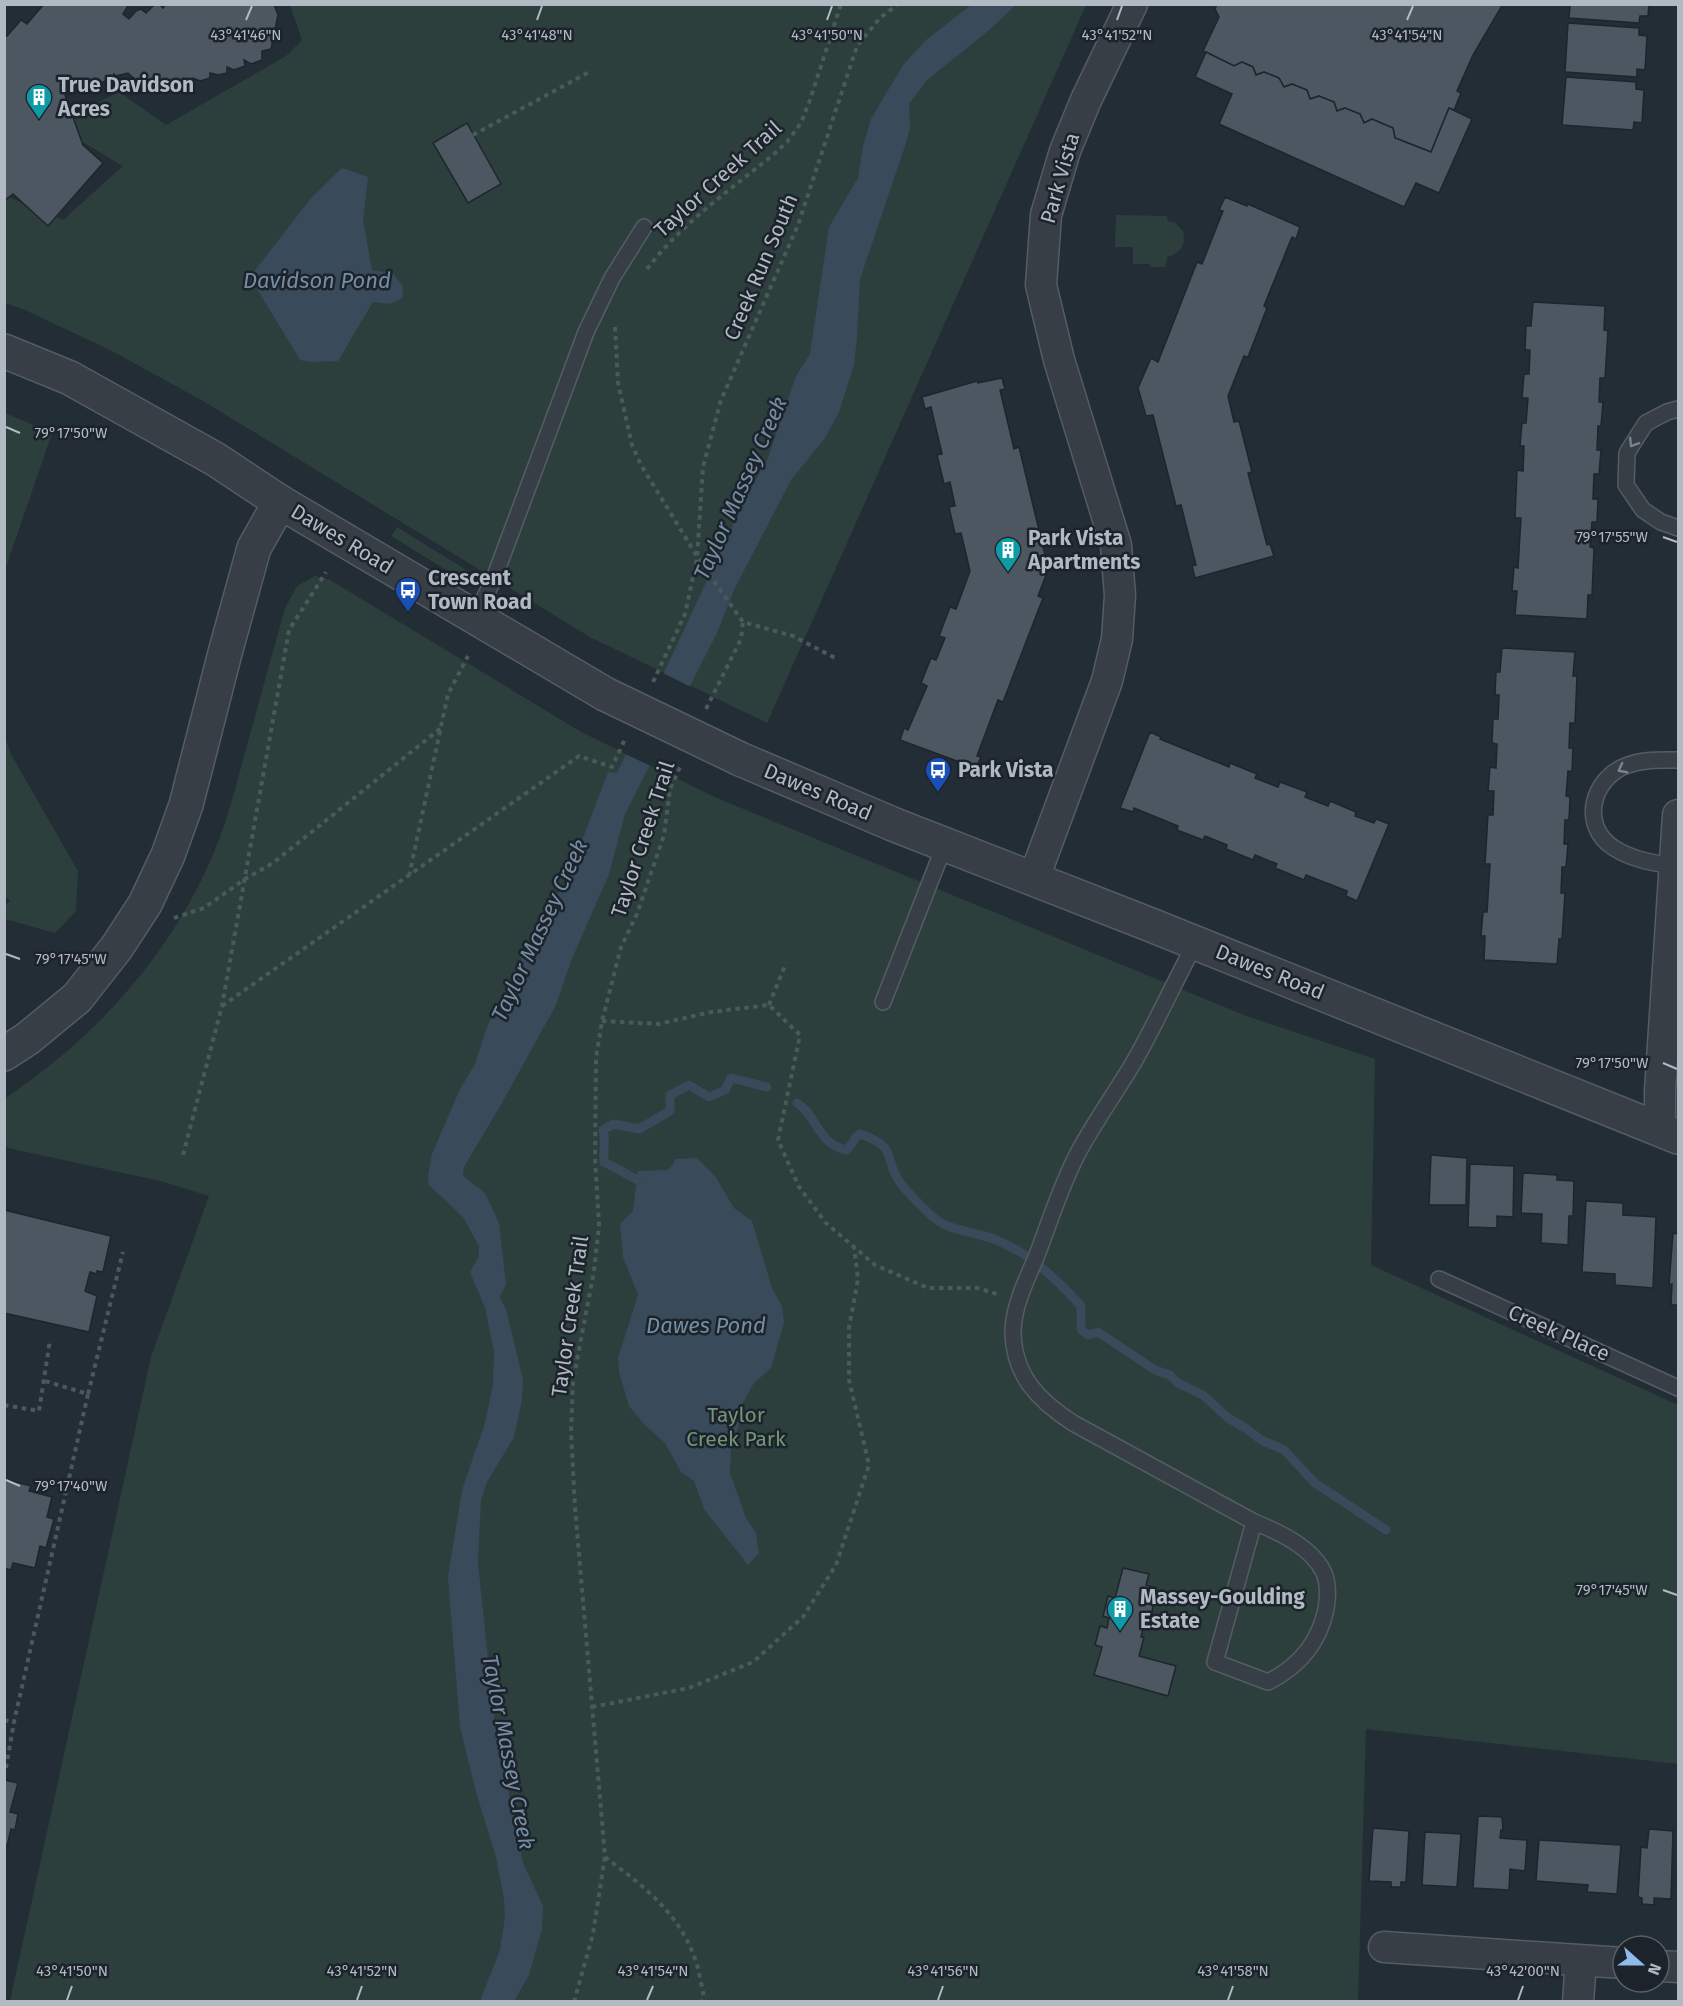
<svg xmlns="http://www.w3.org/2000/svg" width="1683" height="2006" viewBox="0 0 1683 2006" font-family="'Fira Sans',sans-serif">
	<rect width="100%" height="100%" fill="#232d35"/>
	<!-- green -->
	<g fill="#2c3f3d">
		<polygon points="290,5 1086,5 767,723 590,637 203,401 114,352 25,310 5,303 4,195 63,220 123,166 52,124 119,92 166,125 286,56 302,40"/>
		<path d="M1116,215L1167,216L1168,221L1174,222L1183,231C1186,245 1181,253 1167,257L1166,267H1150V264H1133V247H1115Z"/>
		<polygon points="5,413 52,433 5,570"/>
		<polygon points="397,527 471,573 466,582 391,536"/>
		<path d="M315,576L330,580L583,733L719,799L1244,1015L1375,1059L1371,1265L1678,1405V1764L1366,1729L1358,2001H10L151,1357L209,1196L160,1181L8,1148L5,1145L4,1099C94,1039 169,957 212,857C227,823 236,785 246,749C259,702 272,655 285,608L297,586Z"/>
		<polygon points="5,738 12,756 78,871 76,911 55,933 5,919 5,906 10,901 4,894"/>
	</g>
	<!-- water -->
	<g fill="#394a5b">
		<polygon points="971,5 1016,5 988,31 926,81 909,104 910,128 905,146 860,279 857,337 854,365 839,412 825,438 791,480 734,590 717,633 625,814 609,874 571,961 556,1005 502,1103 464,1167 463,1176 485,1193 499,1223 506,1284 500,1297 506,1309 523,1380 522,1400 514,1437 487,1482 481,1500 478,1563 489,1669 495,1702 494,1721 523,1863 543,1906 542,1929 529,1975 514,2001 480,2001 500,1950 505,1917 504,1899 496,1857 476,1792 460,1727 448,1577 462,1490 485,1423 493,1384 494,1351 485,1308 470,1272 479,1256 479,1246 463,1217 429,1185 428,1177 432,1154 460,1089 475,1064 487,1027 541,920 567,880 608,772 617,773 746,497 768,458 796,376 810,354 829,227 858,178 863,146 871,119 903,65 926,40"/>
		<polygon points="342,168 368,177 363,220 372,270 394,274 403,287 402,298 390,304 373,302 338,361 311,362 300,360 250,277 311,198"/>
		<polygon points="697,1158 715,1176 734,1208 752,1221 772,1288 782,1306 784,1323 771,1368 754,1383 740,1408 740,1422 731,1449 730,1473 746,1518 756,1533 759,1553 748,1565 704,1509 694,1481 681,1472 665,1443 645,1425 629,1406 619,1372 618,1358 638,1295 623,1257 620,1224 633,1211 638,1171 667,1170 673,1165 675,1159"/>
	</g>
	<!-- pier -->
	<polygon fill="#232d35" points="661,672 693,688 653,767 623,753"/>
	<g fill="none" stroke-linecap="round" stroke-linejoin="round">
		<!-- stream -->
		<g stroke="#394a5b" stroke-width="9">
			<path d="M797,1103C817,1115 817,1144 847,1150L857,1136L860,1134C900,1148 882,1157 901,1184C907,1192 925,1210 933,1217C946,1229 964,1230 980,1235C990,1237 1002,1242 1011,1247C1037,1260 1062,1285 1081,1306V1329L1088,1335L1098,1332L1155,1370L1170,1375L1178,1383L1203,1395L1228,1418L1247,1429L1261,1440L1284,1450L1315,1483L1386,1530"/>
			<path d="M638,1180L604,1162C603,1151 606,1141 603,1130L614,1124L639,1129L670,1111V1095L689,1085L709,1097L725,1090L731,1078L767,1087"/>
		</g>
	</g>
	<!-- building -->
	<g fill="#4c5761" stroke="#1e252d" stroke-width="1.5">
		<polygon points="44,4 129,4 123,14 129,19 136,11 141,9 146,13 155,4 159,4 163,8 166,4 274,4 278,15 271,49 262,51 262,60 251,64 244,60 245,66 234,70 227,67 227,73 218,75 210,73 210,78 200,81 193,78 192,84 183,87 176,84 175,90 166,93 156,91 150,93 128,73 116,76 114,74 110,80 100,83 97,79 92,86 83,89 80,85 76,91 65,95 83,145 103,163 48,226 13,194 4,201 4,34 7,36 21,20 27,24"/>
		<polygon points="1217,4 1503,4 1473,55 1457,91 1461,93 1454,110 1449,108 1431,152 1395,138 1393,128 1372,119 1364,123 1360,114 1345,108 1337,111 1334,102 1319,96 1310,99 1307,90 1292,84 1284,87 1279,78 1264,72 1256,75 1253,67 1242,62 1234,66 1203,51 1219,17 1215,9"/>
		<polygon points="1570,4 1649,4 1648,16 1640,16 1639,23 1569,18"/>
		<polygon points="1568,23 1639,28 1639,35 1647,36 1645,70 1637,69 1637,77 1565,72"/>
		<polygon points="1206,52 1234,66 1242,62 1253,67 1256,75 1264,72 1279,78 1284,87 1292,84 1307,90 1310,99 1319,96 1334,102 1337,111 1345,108 1360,114 1364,123 1372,119 1393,128 1395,138 1431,152 1449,108 1472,119 1439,193 1416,183 1404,207 1219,124 1232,94 1195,77"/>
		<polygon points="1566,77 1636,82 1636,89 1644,90 1642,123 1634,122 1633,130 1562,125"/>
		<polygon points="467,123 501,184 468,203 433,143"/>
		<polygon points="1225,197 1247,206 1248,204 1300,227 1296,239 1292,237 1264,306 1267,308 1248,357 1244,356 1228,396 1234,422 1239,421 1252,472 1248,473 1267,545 1270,544 1274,556 1195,578 1192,566 1196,565 1181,505 1176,506 1153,415 1146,416 1138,388 1151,358 1158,362 1197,262 1202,264 1223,211 1219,210"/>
		<polygon points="1533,302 1605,306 1604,330 1608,331 1605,378 1600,378 1599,402 1603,402 1601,426 1598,426 1597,450 1601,450 1599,474 1594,474 1593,499 1598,499 1597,522 1592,522 1590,547 1594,548 1592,595 1588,595 1587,619 1515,615 1517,591 1512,591 1514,567 1518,568 1521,518 1515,518 1517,470 1523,471 1524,446 1520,446 1522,423 1526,423 1528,398 1522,398 1524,374 1529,374 1530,350 1525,350 1526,326 1531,326"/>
		<polygon points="1002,378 1005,389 1000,390 1014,449 1019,447 1045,555 1042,555 1046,575 1038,596 1043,598 1003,702 998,700 977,756 981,757 976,768 900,740 904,728 908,730 927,686 921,683 931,658 936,660 945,638 939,636 950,607 956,609 970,571 961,533 955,534 949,507 955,506 950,482 944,484 937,455 942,454 931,407 925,409 922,397 977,381 978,383"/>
		<polygon points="1502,648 1575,652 1573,676 1577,676 1575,723 1570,723 1569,748 1573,748 1572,772 1568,771 1566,796 1570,797 1569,820 1565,820 1564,844 1568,844 1566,867 1562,867 1561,893 1565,893 1562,939 1559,939 1557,964 1484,960 1485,936 1481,936 1483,912 1487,912 1490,864 1485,864 1488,815 1493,815 1494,791 1488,791 1490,767 1496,768 1497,744 1492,743 1493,719 1498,719 1499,695 1495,695 1496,672 1500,672"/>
		<polygon points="1150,732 1161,737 1160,739 1229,767 1230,763 1257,774 1255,778 1278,787 1280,782 1307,792 1305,797 1328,806 1330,801 1356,812 1355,816 1374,823 1376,819 1389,824 1357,901 1346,896 1347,891 1306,875 1304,880 1275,868 1277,864 1255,855 1253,860 1226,849 1227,845 1205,836 1203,840 1177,830 1178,826 1134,808 1133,812 1120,808"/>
		<polygon points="1431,1155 1467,1158 1466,1205 1429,1205"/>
		<polygon points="1470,1164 1514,1166 1513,1217 1497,1216 1497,1228 1468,1227"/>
		<polygon points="1523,1173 1557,1175 1557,1180 1574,1181 1573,1216 1569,1216 1568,1245 1541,1243 1542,1214 1521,1213"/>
		<polygon points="1586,1201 1623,1203 1623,1215 1656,1217 1653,1288 1615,1285 1615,1274 1582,1272"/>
		<polygon points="4,1210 111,1236 103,1272 97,1271 97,1274 90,1272 85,1291 97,1296 89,1332 4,1313"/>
		<polygon points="1673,1233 1678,1234 1678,1305 1671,1305 1672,1284 1669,1285"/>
		<polygon points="4,1479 31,1486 29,1491 52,1497 47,1517 54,1519 46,1548 40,1546 35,1568 13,1563 11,1570 4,1568"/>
		<polygon points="1123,1568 1149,1574 1146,1585 1156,1588 1151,1618 1146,1617 1141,1637 1144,1637 1139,1656 1176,1666 1168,1696 1094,1675 1102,1647 1095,1645 1100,1626 1107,1628 1109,1618 1103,1616 1108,1596 1115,1598"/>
		<polygon points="4,1780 18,1783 10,1812 18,1814 15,1830 11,1829 7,1846 4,1845"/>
		<polygon points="1478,1816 1502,1817 1503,1830 1501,1830 1500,1838 1527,1840 1525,1871 1510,1869 1509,1890 1473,1888"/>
		<polygon points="1373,1828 1409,1831 1406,1882 1401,1882 1401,1887 1391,1887 1391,1882 1369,1881"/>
		<polygon points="1649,1829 1673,1831 1671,1899 1654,1898 1654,1905 1642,1904 1642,1898 1638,1897 1641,1847 1647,1848"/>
		<polygon points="1425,1832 1461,1834 1457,1887 1422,1885"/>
		<polygon points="1539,1840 1621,1845 1617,1894 1587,1892 1588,1885 1536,1881"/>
	</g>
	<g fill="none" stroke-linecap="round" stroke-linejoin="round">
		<!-- service casing -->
		<g stroke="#545c64" stroke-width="18">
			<g id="service">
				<polyline points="1678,409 1667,412 1646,423 1637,437 1627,453 1626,485 1643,510 1661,522 1678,528"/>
				<polyline points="474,618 493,581 586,332 612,278 644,227"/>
				<path d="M1675,866C1653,863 1633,860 1614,848C1579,826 1592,777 1628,765C1645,759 1661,760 1678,760"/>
				<path d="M1196,942C1175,981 1157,1021 1135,1060C1117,1091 1095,1121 1078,1153C1061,1185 1050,1221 1037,1255C1027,1279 1013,1306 1013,1333C1014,1376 1039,1401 1073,1423L1254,1522C1279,1532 1312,1547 1324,1573C1329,1585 1328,1597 1326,1609C1319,1643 1298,1667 1268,1682L1215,1662L1254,1522"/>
				<polyline points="883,1002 945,844"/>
				<polyline points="1439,1279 1678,1388"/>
			</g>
		</g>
		<!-- minor casing -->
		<g stroke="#545c64" stroke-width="33">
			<g id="minor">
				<polyline points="1034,878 1107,681 1117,639 1120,595 1116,545 1059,360 1041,285 1046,215 1065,151 1086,100 1132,4"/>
				<polyline points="1660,1128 1660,1091 1678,815"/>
				<polyline points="1384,1947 1623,1963"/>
				<polyline points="1659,1966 1678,1967"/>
				<polyline points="1578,2002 1581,1961"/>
			</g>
		</g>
		<!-- tertiary casing -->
		<g stroke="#545c64" stroke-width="36">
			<g id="tertiary">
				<polyline points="4,351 70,378 215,459 280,502 605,694"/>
				<polyline points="740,759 895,825 1151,925 1678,1137"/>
				<polyline points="4,1054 27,1039 77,998 117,947 145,904 168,855 186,805 225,653 254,548 280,502"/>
			</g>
		</g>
		<!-- path -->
		<g stroke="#4a5a5b" stroke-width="4" stroke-dasharray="4.5 4.5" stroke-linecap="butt">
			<polyline points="473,135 591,71"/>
			<path d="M647,269C682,223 730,190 774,154L787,142L801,123L810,100L841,4"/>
			<polyline points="615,327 618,383 632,445 641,465 703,566 743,622 793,636 837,659"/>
			<polyline points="653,682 685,614 697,558 703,467 721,400 798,225 857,46 880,18 898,4"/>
			<polyline points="706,709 741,639 743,622"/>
			<polyline points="409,876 448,694 468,656"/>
			<polyline points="174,918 204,908 245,879 273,863 441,728"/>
			<polyline points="769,1005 786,963"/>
			<polyline points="222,1006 579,756 612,767 626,737"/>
			<polyline points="602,1021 659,1024 711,1012 769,1005 800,1035 778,1140 799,1187 826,1223 875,1265 928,1288 977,1288 997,1294"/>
			<polyline points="183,1155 222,1006 289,630 326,572"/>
			<polyline points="88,1394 123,1252"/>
			<polyline points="4,1405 39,1411 50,1340"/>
			<polyline points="592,1707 689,1688 753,1662 803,1617 836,1565 869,1465 849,1380 849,1328 858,1279 854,1247"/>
			<polyline points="4,1720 14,1722"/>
			<polyline points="6,1768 14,1722 88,1394 45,1381"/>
			<path d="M605,1857C642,1885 677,1911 694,1956C699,1968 701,1984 704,1997L702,2002"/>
			<polyline points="574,2002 593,1934 605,1856 575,1508 571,1431 573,1381 594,1271 599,1225 595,1158 596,1058 602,1021 621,947 637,914 664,835 670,789 681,765"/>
		</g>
		<!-- service -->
		<use href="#service" stroke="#373e46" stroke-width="15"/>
		<!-- minor -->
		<use href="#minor" stroke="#373e46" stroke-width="30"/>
		<!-- tertiary -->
		<use href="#tertiary" stroke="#373e46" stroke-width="33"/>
		<!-- tertiary-bridge casing -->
		<g stroke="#545c64" stroke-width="36" stroke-linecap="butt">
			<polyline id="tertiary-bridge" points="605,694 740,759"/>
		</g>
		<!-- tertiary-bridge -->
		<use href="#tertiary-bridge" stroke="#373e46" stroke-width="33"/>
	</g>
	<!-- one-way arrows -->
	<defs><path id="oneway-chevron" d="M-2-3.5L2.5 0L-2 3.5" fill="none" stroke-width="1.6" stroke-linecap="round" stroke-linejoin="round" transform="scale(1.5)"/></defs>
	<g stroke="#7a828b">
		<use href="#oneway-chevron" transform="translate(1633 443) rotate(122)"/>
		<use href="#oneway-chevron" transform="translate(1622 769) rotate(152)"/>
	</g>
	<!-- ticks -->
	<path fill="none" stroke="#b1b9c3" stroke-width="2" d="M246,20L252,6M537,20L542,6M827,20L832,6M1117,20L1122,6M1407,20L1413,6M6,427L20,433M1663,537L1677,542M6,954L20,959M1663,1063L1677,1069M6,1480L20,1486M1663,1590L1677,1595M67,2000L72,1986M357,2000L362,1986M647,2000L653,1986M938,2000L943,1986M1228,2000L1233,1986M1518,2000L1523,1986"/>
	<!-- icons -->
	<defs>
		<g id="building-pin" transform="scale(1.35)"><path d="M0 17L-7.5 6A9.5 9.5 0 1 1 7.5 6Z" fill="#0f9aa8" stroke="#1c232b"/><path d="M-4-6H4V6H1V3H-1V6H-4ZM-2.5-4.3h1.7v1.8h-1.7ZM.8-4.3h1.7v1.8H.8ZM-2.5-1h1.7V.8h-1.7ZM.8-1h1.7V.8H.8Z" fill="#fff"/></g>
		<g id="bus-pin" transform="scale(1.35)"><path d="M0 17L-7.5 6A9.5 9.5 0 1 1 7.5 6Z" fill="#1a4fb4" stroke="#1c232b"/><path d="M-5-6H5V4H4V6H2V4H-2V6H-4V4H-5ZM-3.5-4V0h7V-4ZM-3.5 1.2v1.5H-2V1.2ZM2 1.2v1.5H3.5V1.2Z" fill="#fff"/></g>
	</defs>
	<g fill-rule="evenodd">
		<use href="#building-pin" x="39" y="97"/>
		<use href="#building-pin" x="1008" y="550"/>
		<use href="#bus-pin" x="408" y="590"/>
		<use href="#bus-pin" x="938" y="770"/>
		<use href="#building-pin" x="1120" y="1609"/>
	</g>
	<g text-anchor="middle" stroke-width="5" stroke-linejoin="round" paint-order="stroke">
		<!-- poi labels -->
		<g font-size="21" font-weight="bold" fill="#b1b9c3" stroke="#1c232b" text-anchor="start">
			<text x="58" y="92">True Davidson<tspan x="58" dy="24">Acres</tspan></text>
			<text x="1028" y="545">Park Vista<tspan x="1028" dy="24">Apartments</tspan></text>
			<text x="428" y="585">Crescent<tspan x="428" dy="24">Town Road</tspan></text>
			<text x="958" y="777">Park Vista</text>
			<text x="1140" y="1604">Massey-Goulding<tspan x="1140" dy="24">Estate</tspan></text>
		</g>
		<!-- street labels -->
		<g font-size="21" fill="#b1b9c3" stroke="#1c232b">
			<text transform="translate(1060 178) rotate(-74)" y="7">Park Vista</text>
			<text transform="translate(718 179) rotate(-42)" y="7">Taylor Creek Trail</text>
			<text transform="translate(761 267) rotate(-67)" y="7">Creek Run South</text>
			<text transform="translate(342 539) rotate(31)" y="7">Dawes Road</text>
			<text transform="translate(818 792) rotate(23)" y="7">Dawes Road</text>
			<text transform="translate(643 839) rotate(-72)" y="7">Taylor Creek Trail</text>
			<text transform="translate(1270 972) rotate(22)" y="7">Dawes Road</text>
			<text transform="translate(570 1316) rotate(-82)" y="7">Taylor Creek Trail</text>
			<text transform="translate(1559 1333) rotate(24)" y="7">Creek Place</text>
		</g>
		<!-- park labels -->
		<g font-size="21" fill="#739678" stroke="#1c232b">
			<text x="736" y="1422">Taylor<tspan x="736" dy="24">Creek Park</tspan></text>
		</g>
		<!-- water labels -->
		<g font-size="22" font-style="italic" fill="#758da2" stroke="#1c232b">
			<text x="317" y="288">Davidson Pond</text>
			<text transform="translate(740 488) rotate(-66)" y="8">Taylor Massey Creek</text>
			<text transform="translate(539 930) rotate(-65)" y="8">Taylor Massey Creek</text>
			<text x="706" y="1333">Dawes Pond</text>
			<text transform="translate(509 1752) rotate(79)" y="8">Taylor Massey Creek</text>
		</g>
	</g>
	<g font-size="15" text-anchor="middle" fill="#b1b9c3" stroke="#1c232b" stroke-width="5" stroke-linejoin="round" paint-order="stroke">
		<text x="827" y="40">43°41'50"N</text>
		<text x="1117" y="40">43°41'52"N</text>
		<text x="1407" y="40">43°41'54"N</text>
		<text x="246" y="40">43°41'46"N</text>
		<text x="537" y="40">43°41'48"N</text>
		<text x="71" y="438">79°17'50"W</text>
		<text x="1612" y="542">79°17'55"W</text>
		<text x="71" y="964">79°17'45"W</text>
		<text x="1612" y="1068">79°17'50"W</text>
		<text x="71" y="1491">79°17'40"W</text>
		<text x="1612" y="1595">79°17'45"W</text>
		<text x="72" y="1976">43°41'50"N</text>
		<text x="362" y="1976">43°41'52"N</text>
		<text x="653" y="1976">43°41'54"N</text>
		<text x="943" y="1976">43°41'56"N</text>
		<text x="1233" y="1976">43°41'58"N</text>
		<text x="1523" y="1976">43°42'00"N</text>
	</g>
	<!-- border -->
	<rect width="1683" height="2006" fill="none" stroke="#b1b9c3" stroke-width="12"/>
	<!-- north arrow -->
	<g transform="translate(1641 1964) rotate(111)"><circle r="28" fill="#1c232b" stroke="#585f68" stroke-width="1.5"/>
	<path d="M0-4.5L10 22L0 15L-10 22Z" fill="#8fbaea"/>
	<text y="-9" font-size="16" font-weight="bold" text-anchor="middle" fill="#b1b9c3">N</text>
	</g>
</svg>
